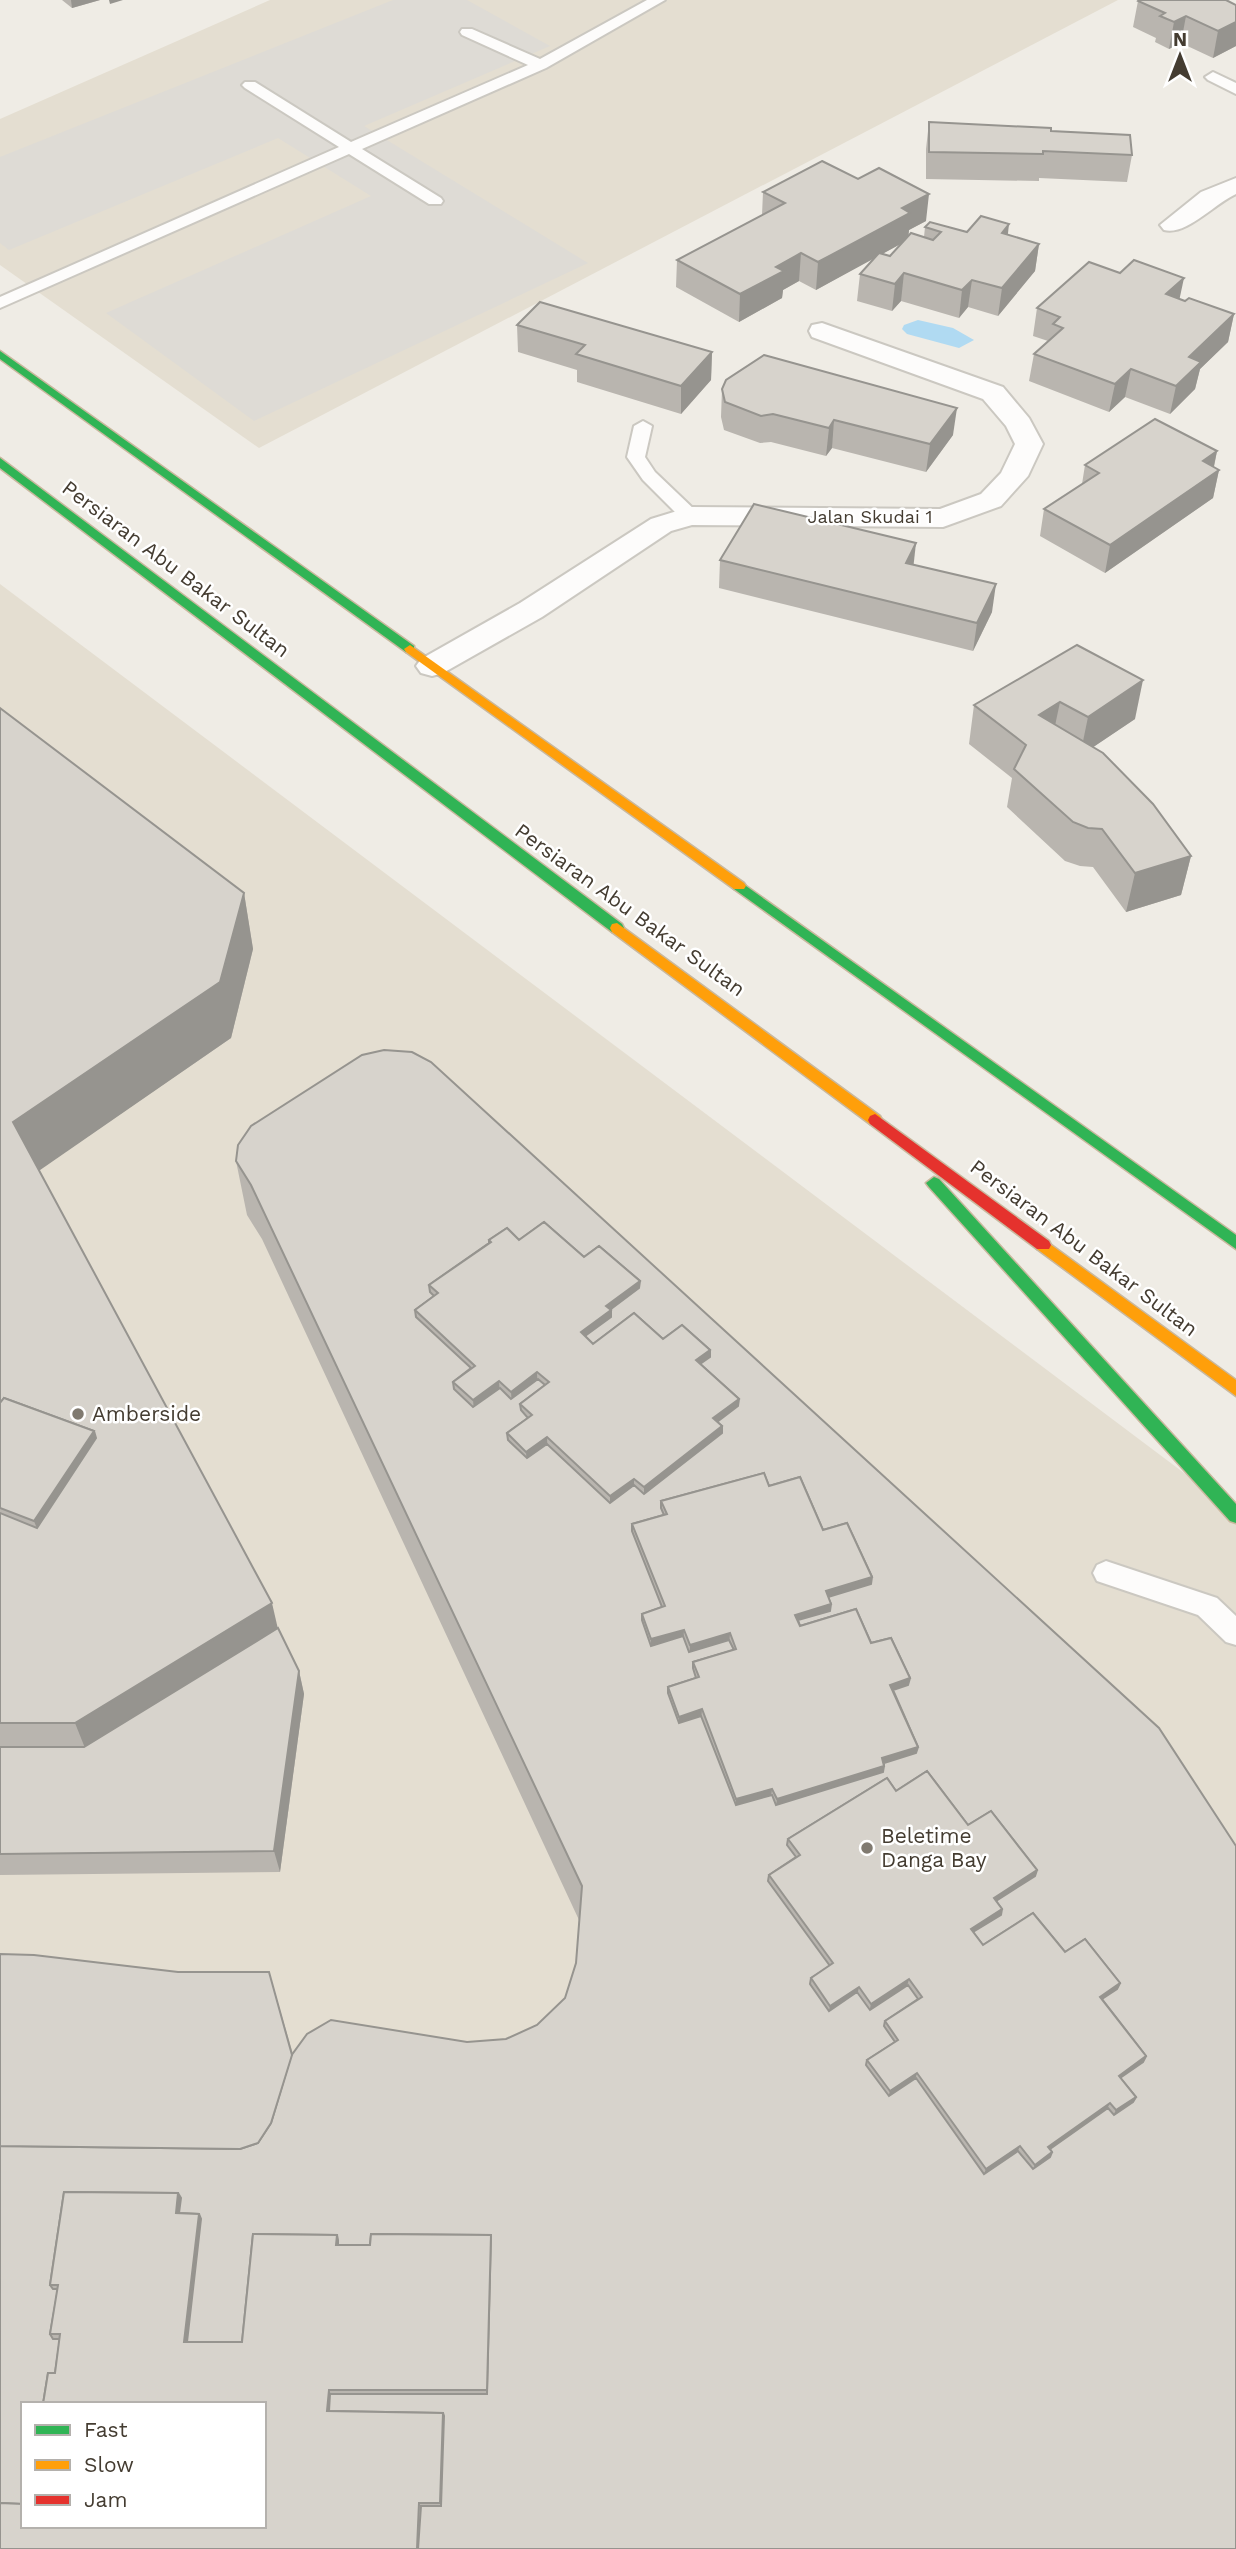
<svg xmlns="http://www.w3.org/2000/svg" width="1236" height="2549" viewBox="0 0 1236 2549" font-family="'Work Sans',sans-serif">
	<rect width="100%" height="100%" fill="#efece5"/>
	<!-- residential -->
	<g fill="#e4ded1" fill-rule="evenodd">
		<polygon points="270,0 1118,0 259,448 0,265 0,119"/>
		<path d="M0,584L1236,1512V2549H0ZM23,2404H264V2526H23Z"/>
	</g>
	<!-- parking -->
	<polygon fill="#dedbd5" points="393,0 467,0 550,46 364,126 588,263 254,421 106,313 371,196 278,138 9,250 0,243 0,157"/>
	<!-- water -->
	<polygon fill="#b0daf2" points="918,320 953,328 974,340 959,348 907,334 902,329 904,325"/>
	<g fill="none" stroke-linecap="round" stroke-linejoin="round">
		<!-- lane casing -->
		<g stroke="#cbc8c1" stroke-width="4">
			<g id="lane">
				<polygon points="647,0 665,0 546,68 362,149 441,198 443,201 441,204 429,204 349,154 0,308 0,297 339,147 245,88 242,85 245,82 255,82 351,142 528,65 462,35 460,32 462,29 472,29 540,59"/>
				<polygon points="1213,72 1236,83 1236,94 1208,80 1205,77"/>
				<polygon points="643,421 652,426 645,457 655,472 697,512 699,516 697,520 683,520 643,480 627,457 634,426"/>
				<polygon points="1106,1561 1217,1598 1236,1616 1236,1645 1226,1642 1198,1615 1097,1581 1093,1573 1097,1565"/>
			</g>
		</g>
		<!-- street casing -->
		<g stroke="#cbc8c1" stroke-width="4">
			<g id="street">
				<path d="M1236,178V194C1214,204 1186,236 1164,230L1160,225L1201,192Z"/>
				<polygon points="822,323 1003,387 1029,418 1043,444 1028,476 1001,506 943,527 692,525 671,531 542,617 443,673 432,676 421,673 416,666 421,659 520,603 651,519 690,507 940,509 981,494 1001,473 1015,444 1006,426 983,399 812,337 809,331 812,325"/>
			</g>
		</g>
		<!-- fast casing -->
		<g stroke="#c9b89e" stroke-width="3">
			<g id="fast">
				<polygon points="0,351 414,646 414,652 406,652 0,359"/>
				<polygon points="0,458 622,924 624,928 622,932 612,932 0,468"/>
				<polygon points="739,881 1236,1235 1236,1249 734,889 732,886"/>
				<polygon points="934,1177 939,1179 1236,1504 1236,1523 1230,1521 929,1187 926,1183"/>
			</g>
		</g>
		<!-- slow casing -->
		<g stroke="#c9b89e" stroke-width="3">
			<g id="slow">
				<polygon points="410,645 744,883 746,886 744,889 734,889 406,652 404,649"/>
				<polygon points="617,923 880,1116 882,1120 880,1124 870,1124 612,932 610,928 612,924"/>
				<polygon points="1043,1239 1236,1380 1236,1396 1037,1249 1035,1245 1037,1241"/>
			</g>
		</g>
		<!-- jam casing -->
		<g stroke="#c9b89e" stroke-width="3">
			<polygon id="jam" points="875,1114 1049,1241 1051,1245 1049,1249 1037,1249 870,1124 868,1120 870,1116"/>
		</g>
		<!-- lane -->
		<use href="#lane" fill="#fdfcfb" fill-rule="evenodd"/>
		<!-- street -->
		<use href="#street" fill="#fdfcfb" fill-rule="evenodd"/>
		<!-- fast -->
		<use href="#fast" fill="#30b455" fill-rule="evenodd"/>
		<!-- slow -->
		<use href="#slow" fill="#ff9f0a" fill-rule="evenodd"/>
		<!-- jam -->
		<use href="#jam" fill="#e5322d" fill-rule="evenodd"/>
	</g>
	<!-- wall -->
	<g fill="#b9b5af" fill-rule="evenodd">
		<polygon points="62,0 100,0 72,8"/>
		<polygon points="1138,1 1236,5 1236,46 1213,58 1181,43 1169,49 1155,42 1156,38 1133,27"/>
		<polygon points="929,122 1051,131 1132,155 1127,182 1039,178 1039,181 926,179 926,149"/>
		<path d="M763,192L926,221L909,230L908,236L924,237L925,227L967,232L1008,235L1039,244L1035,271L998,316L968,307L959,318L901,301L892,311L857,301L860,274L873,258L816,290L799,281L783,290L782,298L739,322L676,287L677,260L762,215ZM902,243L890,256L882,254Z"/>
		<polygon points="1179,299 1234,314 1228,342 1200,369 1195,389 1170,414 1125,397 1109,412 1029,381 1034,354 1048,341 1033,336 1037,308"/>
		<polygon points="517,325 712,352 711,380 681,414 577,382 577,370 518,352"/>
		<polygon points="722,389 953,435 926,472 832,448 826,456 771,442 760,443 724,430 721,417"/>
		<polygon points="1217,451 1214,467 1219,470 1213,498 1105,573 1040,536 1044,509 1082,484 1085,465"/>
		<polygon points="720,560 914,564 992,612 973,651 719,588"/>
		<polygon points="1077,645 1135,719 1093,747 1191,856 1181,895 1126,912 1093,867 1080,866 1065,861 1007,807 1012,778 969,744 974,705"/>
		<polygon points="0,708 244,893 253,949 231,1038 39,1170 278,1628 299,1671 304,1694 280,1872 0,1875"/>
		<path d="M362,1055L1159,1728L1236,2549H0V1954L178,1972H269L293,2054L467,2042L506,2039L537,2025L565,1998L576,1963L579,1920L262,1239L247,1215L236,1161ZM23,2404H264V2526H23Z"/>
	</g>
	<!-- shaded-wall -->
	<g fill="#96948f" fill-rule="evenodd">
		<polygon points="71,0 100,0 72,8"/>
		<polygon points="109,0 123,0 110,4"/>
		<polygon points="1186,16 1181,43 1169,49 1174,22"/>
		<polygon points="1236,22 1236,46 1213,58 1218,31"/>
		<polygon points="929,194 926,221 909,230 908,240 816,290 818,262 902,208"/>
		<polygon points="1009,224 1006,251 1002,233"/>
		<polygon points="1039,244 1035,271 998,316 1002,288"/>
		<polygon points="801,253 799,281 783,290 782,298 739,322 740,294 776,267"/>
		<polygon points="904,273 901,301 892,311 895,284"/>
		<polygon points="1184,278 1178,306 1166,294"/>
		<polygon points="972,280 968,307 959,318 962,290"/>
		<polygon points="1234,314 1228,342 1200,369 1195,389 1170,414 1176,386 1189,357"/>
		<polygon points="712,352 711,380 681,414 681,386"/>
		<polygon points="1131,369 1125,397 1109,412 1115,384"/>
		<polygon points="957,408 953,435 926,472 930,444"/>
		<polygon points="834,420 832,448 826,456 829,428"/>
		<polygon points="1217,451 1212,475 1219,470 1213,498 1105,573 1110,545 1203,461"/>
		<polygon points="916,543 913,570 906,563"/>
		<polygon points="996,584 992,612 973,651 977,623"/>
		<polygon points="1143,680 1135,719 1080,756 1088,717"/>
		<polygon points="1060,702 1052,740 1039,715"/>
		<polygon points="1191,856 1181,895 1126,912 1135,873"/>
		<polygon points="244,893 253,949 231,1038 30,1177 13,1122"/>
		<polygon points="640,1281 639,1324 581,1339 581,1332 606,1306"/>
		<polygon points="710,1350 709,1379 696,1360"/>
		<path d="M537,1372L538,1397L547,1437L549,1494L530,1509L526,1452L514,1436L511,1392ZM520,1404L532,1415L522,1430Z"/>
		<polygon points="499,1381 503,1440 478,1458 473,1400"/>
		<path d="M739,1399L734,1457L652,1574L644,1527V1487L713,1418ZM661,1501L667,1514L660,1523Z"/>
		<polygon points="94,1431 112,1489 56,1577 34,1521"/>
		<polygon points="634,1479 634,1528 632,1524 610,1553 610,1496"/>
		<polygon points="872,1577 862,1632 799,1632 795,1615 826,1591"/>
		<polygon points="272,1603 283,1651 93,1768 75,1723"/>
		<polygon points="684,1630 681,1684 650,1693 651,1639"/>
		<path d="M730,1633L728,1658L702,1709L698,1761L677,1768L679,1717L688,1687L690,1645ZM693,1662L699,1677L692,1686Z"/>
		<polygon points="299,1671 304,1694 280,1872 274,1851"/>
		<polygon points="910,1678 901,1719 890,1685"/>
		<polygon points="918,1747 908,1789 800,1855 788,1839 770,1849 777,1799 882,1758"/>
		<polygon points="772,1789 766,1839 732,1849 736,1799"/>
		<polygon points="1037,1870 1020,1918 982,1951 971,1929 994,1898"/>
		<polygon points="269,1972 303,2093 278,2141"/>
		<polygon points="909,1979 899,2016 885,2021 861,2048 871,2004"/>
		<polygon points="1120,1983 1106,2013 1100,1997"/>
		<polygon points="859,1987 849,2031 821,2049 830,2006"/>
		<polygon points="1146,2056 1126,2094 1119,2076"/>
		<polygon points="917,2073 905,2115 878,2132 890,2091"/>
		<polygon points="1136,2097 1114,2137 1095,2150 1116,2110"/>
		<polygon points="1110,2103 1089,2144 1017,2203 1035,2165 1048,2147"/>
		<polygon points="1020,2146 1003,2185 970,2207 986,2169"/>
		<polygon points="178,2193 191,2218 176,2213"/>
		<polygon points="199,2214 217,2251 187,2346 184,2342"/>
		<polygon points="329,2390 340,2415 327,2411"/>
	</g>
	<!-- building -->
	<g fill="#d7d3cc" stroke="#96948f" stroke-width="2" fill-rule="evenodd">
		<polygon points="1139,0 1226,0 1236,5 1236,22 1218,31 1186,16 1174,22 1160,16 1165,13 1138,1"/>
		<polygon points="929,122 1051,128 1051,131 1130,135 1132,155 1043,151 1043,154 929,152"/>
		<polygon points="822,161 858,179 879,168 929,194 902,208 910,213 818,262 801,253 776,267 784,271 740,294 677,260 785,203 763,192"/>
		<polygon points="981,216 1009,224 1002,233 1039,244 1002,288 972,280 962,290 904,273 895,284 860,274 879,253 890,256 911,233 933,240 941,232 925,227 930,222 967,232"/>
		<polygon points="1134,260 1184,278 1166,294 1185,301 1189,298 1234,314 1189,357 1201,362 1176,386 1131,369 1115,384 1034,354 1063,328 1053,324 1060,317 1037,308 1089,262 1120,273"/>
		<polygon points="540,302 712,352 681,386 576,354 585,345 517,325"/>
		<polygon points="764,355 957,408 930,444 834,420 829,428 773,414 761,416 725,402 722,389 726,380"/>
		<polygon points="1155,419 1217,451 1203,461 1219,470 1110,545 1044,509 1099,473 1085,465"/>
		<polygon points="754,504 916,543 906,563 996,584 977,623 720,560"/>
		<polygon points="1077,645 1143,680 1088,717 1060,702 1039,715 1103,753 1153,804 1191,856 1135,873 1102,829 1088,828 1073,822 1014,769 1026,745 974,705"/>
		<polygon points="0,708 244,893 220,982 13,1122 272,1603 75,1723 0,1723 0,1513 37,1528 96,1438 94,1431 4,1398 0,1403"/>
		<path d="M384,1050L412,1052L431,1062L1159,1728L1236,1846V2549H418L421,2506H441L444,2416L443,2413L329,2411L330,2394H487L491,2235L371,2234L370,2245H338V2240L337,2235L253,2234L242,2342H187L201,2219L199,2214L179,2213L181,2198L178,2193L64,2192L50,2285L53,2289H58L50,2334L53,2339H60L55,2373H48L43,2404H23V2504L0,2503V2146L240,2149L258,2143L271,2123L291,2056L307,2034L331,2020L467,2042L506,2039L537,2025L565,1998L576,1963L582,1886L251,1185L236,1161L238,1145L251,1126L362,1055ZM544,1222L584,1257L599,1246L640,1281L639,1288L611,1309V1317L585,1336L593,1344L634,1313L663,1339L682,1325L710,1350V1357L700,1364L739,1399L738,1406L717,1422L722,1426V1433L644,1494L634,1485L610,1503L547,1444L527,1458L508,1440L507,1433L528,1418L521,1410L520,1404L545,1385L538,1379L511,1399L500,1388L473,1407L454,1389L453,1382L471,1368L416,1317L415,1310L434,1296L430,1292L429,1285L489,1243V1240L507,1228L519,1240ZM764,1473L769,1486L800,1477L823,1530L847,1523L872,1577L871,1584L828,1597L831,1604L830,1611L798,1620L800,1626L856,1609L871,1643L891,1638L910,1678L908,1685L893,1690L918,1747L916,1753L884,1763V1766L883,1772L776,1805L772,1795L736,1805L701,1716L679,1723L668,1693V1687L696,1678L693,1668V1662L734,1650L729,1640L689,1652L683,1636L651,1646L642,1620V1614L662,1607L632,1531V1524L664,1515L661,1508V1501ZM927,1771L968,1825L991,1811L1037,1870L1035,1876L996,1901L1002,1909L1001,1915L973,1932L983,1945L1033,1913L1065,1952L1085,1939L1120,1983L1117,1989L1102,1999L1146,2056L1143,2062L1120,2078L1136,2097L1133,2102L1114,2115L1108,2108L1050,2149L1052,2152L1050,2157L1033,2169L1018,2151L984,2174L916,2078L889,2096L866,2065L867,2060L895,2042L884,2026L885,2021L918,1999L908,1985L870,2010L857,1992L829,2011L810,1984L811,1978L830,1966L768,1881L769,1875L796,1857L787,1845L788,1839L887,1778L896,1791Z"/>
		<polygon points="544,1222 584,1257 599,1246 640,1281 606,1306 611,1310 581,1332 593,1344 634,1313 663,1339 682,1325 710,1350 696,1360 739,1399 713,1418 722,1426 644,1487 634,1479 610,1496 547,1437 526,1452 507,1433 532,1415 520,1404 549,1382 537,1372 511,1392 499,1381 473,1400 453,1382 475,1366 415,1310 438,1293 429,1285 491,1242 489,1240 507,1228 519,1240"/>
		<polygon points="4,1398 94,1431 34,1521 0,1508 0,1403"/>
		<polygon points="764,1473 769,1486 800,1477 823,1530 847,1523 872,1577 826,1591 831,1604 795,1615 800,1626 856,1609 871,1643 891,1638 910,1678 890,1685 918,1747 882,1758 884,1766 777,1799 772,1789 736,1799 702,1709 679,1717 668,1687 699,1677 693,1662 736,1649 730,1633 690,1645 684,1630 651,1639 642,1614 665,1606 632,1524 667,1514 661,1501"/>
		<polygon points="278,1628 299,1671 274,1851 0,1854 0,1747 84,1747"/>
		<polygon points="927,1771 968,1825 991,1811 1037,1870 994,1898 1002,1909 971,1929 983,1945 1033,1913 1065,1952 1085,1939 1120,1983 1100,1997 1146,2056 1119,2076 1136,2097 1116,2110 1110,2103 1048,2147 1052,2152 1035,2165 1020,2146 986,2169 917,2073 890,2091 867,2060 898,2040 885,2021 922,1997 909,1979 871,2004 859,1987 830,2006 811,1978 833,1963 769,1875 800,1855 788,1839 887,1778 896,1791"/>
		<polygon points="0,1954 34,1955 178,1972 269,1972 292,2055 271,2123 258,2143 240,2149 0,2146"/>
		<polygon points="64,2192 178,2193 176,2213 199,2214 184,2342 242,2342 253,2234 337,2235 336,2245 370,2245 371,2234 491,2235 487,2390 329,2390 327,2411 443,2413 440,2503 419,2503 417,2549 0,2549 0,2503 23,2504 23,2526 264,2526 264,2404 43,2404 48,2373 55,2373 60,2334 50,2334 58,2285 50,2285"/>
	</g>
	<!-- markers -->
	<g fill="#807a70" stroke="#fff" stroke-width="2.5">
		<circle cx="78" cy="1414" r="7"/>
		<circle cx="867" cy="1848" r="7"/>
	</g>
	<g text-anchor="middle" stroke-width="5" stroke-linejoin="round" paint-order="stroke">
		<!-- far-street labels -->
		<g font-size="18" fill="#443c31" stroke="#fff">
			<text x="870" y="523">Jalan Skudai 1</text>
		</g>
		<!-- street labels -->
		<g font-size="21" fill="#443c31" stroke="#fff">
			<text transform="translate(176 569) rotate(37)" y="7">Persiaran Abu Bakar Sultan</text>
			<text transform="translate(630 910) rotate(36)" y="7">Persiaran Abu Bakar Sultan</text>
			<text transform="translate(1084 1248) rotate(37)" y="7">Persiaran Abu Bakar Sultan</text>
		</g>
		<!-- poi labels -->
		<g font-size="21" fill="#443c31" stroke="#fff" text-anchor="start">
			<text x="92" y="1421">Amberside</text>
			<text x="881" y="1843">Beletime<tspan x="881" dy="24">Danga Bay</tspan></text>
		</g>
	</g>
	<!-- legend -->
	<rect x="21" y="2402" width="245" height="126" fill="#ffffff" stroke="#b4b1ad" stroke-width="2"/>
	<rect x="35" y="2425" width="35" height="10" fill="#30b455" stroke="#b4b1ad" stroke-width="2"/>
	<text x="84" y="2437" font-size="21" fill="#443c31">Fast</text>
	<rect x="35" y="2460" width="35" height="10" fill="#ff9f0a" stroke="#b4b1ad" stroke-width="2"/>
	<text x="84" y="2472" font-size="21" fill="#443c31">Slow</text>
	<rect x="35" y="2495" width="35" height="10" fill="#e5322d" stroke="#b4b1ad" stroke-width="2"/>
	<text x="84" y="2507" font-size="21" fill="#443c31">Jam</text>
	<!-- north arrow -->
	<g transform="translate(1180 56)" stroke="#ffffff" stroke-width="5" paint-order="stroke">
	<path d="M0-5L12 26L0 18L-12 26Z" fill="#443c31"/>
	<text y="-10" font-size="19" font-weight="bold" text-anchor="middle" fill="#443c31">N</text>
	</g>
</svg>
